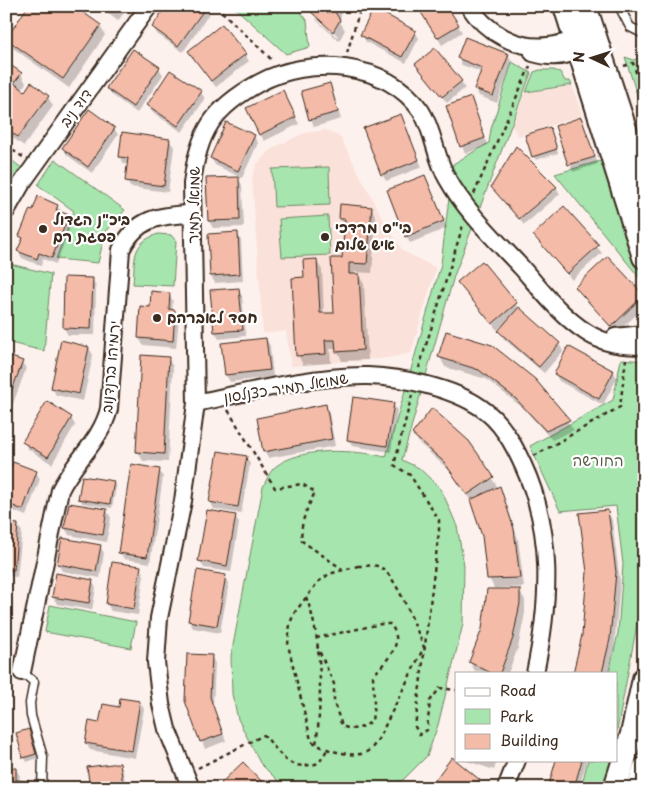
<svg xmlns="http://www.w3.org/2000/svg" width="650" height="794" viewBox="0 0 650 794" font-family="'Playpen Sans','Playpen Sans Hebrew',sans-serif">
	<rect width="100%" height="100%" fill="#fdf1ee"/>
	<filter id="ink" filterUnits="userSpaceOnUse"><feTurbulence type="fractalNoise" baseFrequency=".02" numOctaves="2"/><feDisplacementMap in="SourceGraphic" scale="10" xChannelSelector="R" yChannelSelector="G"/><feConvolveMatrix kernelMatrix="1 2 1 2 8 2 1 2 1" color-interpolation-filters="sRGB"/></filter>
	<g filter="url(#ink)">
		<!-- built -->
		<g fill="#fae1d9">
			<polygon points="572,86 582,115 518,136 512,126 525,93"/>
			<polygon points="326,130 340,137 385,223 403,251 436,268 411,353 387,358 291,366 286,331 263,334 252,178 257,164 271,149 304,133"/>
		</g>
		<!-- green -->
		<g fill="#a6e5ad" stroke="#708866">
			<polygon points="233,6 296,6 307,20 310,47 286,54"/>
			<polygon points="644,55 644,117 625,57 634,60"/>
			<path d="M512,62L531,73L454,276L402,460L419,468L441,489L457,526L464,565L463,624L438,725L427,756L404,779L389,788H285L260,763L238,719L232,694L231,656L263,487C266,481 270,471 275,467C301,446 355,450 386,457L441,264L453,164L489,143L491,129Z"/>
			<polygon points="540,70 553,70 560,72 565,81 570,81 572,85 526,92 534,72"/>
			<polygon points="6,156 23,169 6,196"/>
			<polygon points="55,159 125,210 105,233 98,263 56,259 74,211 38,185"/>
			<polygon points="604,160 643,282 555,174"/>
			<polygon points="329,167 330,205 274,207 272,169"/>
			<polygon points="328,216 330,255 282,257 279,219"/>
			<path d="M158,234L171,235L176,241L173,286L133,284C135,259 131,243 158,234Z"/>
			<polygon points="6,263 51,274 44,351 6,342"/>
			<polygon points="621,359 644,361 644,570 641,603 616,736 616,673 609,673 618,633 623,564 616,506 560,511 530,446 613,400"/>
			<polygon points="50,605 136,622 131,648 45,632"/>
			<polygon points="588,760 611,760 603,788 581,788"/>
		</g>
		<!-- shadow -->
		<g fill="#0003">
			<polygon points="98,6 129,6 118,21"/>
			<polygon points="168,6 203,6 209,14 183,52 157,34 153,27"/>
			<polygon points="311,6 357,6 358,9 342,8 340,22 345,30 339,41 317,21 315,18 337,37 338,36 314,13 314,16"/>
			<polygon points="418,6 446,6 462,32 442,45"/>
			<polygon points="100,26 105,35 69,88 13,48 7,39"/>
			<polygon points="415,32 419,38 406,63 366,42 362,35"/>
			<polygon points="189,52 245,55 249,61 216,87"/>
			<polygon points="508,55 512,62 497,103 479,96 475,89 481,72 462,65 458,58"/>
			<polygon points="6,63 21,74 26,83 21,90 48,97 53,106 24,146 6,133"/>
			<polygon points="417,64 461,81 465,88 447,103"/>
			<polygon points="159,68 163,75 137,113 112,95 108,88"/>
			<polygon points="330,85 341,119 314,127 302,92"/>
			<polygon points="201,92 205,99 182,132 152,112 148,105"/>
			<polygon points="286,98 299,124 264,141 248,108"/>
			<polygon points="470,99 488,145 465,154 447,107"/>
			<polygon points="400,115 422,167 386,181 382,174"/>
			<polygon points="581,118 598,164 573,172 557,126"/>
			<polygon points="114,128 118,135 92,173 67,155 63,148"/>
			<polygon points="550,129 558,153 536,160 533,156"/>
			<polygon points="254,136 258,143 242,178 215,165 211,158"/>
			<polygon points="169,140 174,147 168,192 130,187 126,180 128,164 124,164 120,157"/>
			<polygon points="425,176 447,228 410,243 406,236"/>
			<polygon points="238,178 242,185 244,227 213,228 209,221 208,179"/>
			<polygon points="492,187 556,187 560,194 524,225"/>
			<polygon points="57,206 72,223 56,264 43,259 41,266 22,258 18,251 23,240 21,236"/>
			<polygon points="371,208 376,217 372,273 354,272 354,275 358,275 364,284 368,360 342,361 337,349 330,349 331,363 303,365 298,355 305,278 316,260 322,270 324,315 335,314 345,228 340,218"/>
			<polygon points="564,208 602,253 572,280 534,235"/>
			<polygon points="237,233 241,240 243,281 215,283 211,276"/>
			<polygon points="608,258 644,297 644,308 616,333 576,287"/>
			<polygon points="92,279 96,286 95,335 68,335 64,328"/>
			<polygon points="459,282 516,304 519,310 559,344 563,351 544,373 504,339 500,332 507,321 497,330"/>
			<polygon points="238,289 242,296 246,336 219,339 215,332"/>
			<polygon points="169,294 173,301 172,311 179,318 176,348 143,345 139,338 151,308"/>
			<polygon points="266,339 270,346 273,377 230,382 226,375 222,345"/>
			<polygon points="89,348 93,355 83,401 56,395 52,388"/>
			<polygon points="6,356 22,362 26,369 11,409 6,407"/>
			<polygon points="440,357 534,380 574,430 552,440 523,408 486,379 445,367"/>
			<polygon points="168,358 173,367 168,462 143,461 138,452"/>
			<polygon points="613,371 617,378 603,405 559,381 555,374"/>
			<polygon points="393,404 397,411 391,452 352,446 348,439"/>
			<polygon points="325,406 329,413 335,446 268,458 264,451"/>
			<polygon points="71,418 75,425 52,464 28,449 24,442"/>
			<polygon points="414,434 468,442 504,497 518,539 524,587 494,588 489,578 480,520 473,504 451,472 419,443"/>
			<polygon points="246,457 250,464 241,514 214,509 210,502"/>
			<polygon points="159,470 163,477 150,563 124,559 120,552"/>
			<polygon points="36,472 40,479 26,516 6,508 6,483"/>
			<polygon points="113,482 116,487 112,508 82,503 80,498"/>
			<polygon points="107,511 111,518 106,542 69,535 65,528"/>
			<polygon points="607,511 612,520 620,582 614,649 609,673 575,673"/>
			<polygon points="235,516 239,523 231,572 204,568 200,561"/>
			<polygon points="6,524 18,525 22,532 17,577 6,576"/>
			<polygon points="100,546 104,553 100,578 62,571 58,564"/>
			<polygon points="140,568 144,575 138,615 111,611 107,604"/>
			<polygon points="225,576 229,583 220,633 193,628 189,621"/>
			<polygon points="92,581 96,588 92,610 57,604 53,597"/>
			<polygon points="519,590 525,600 525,613 518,648 508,673 475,671 470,662"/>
			<polygon points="211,656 215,663 213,706 226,741 205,749 186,701"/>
			<polygon points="140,702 144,709 135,758 90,750 86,743 100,724 120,708"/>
			<polygon points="6,727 13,760 6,761"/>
			<polygon points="29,731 38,758 27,762 24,757"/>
			<polygon points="452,759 479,781 483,788 430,788"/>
			<polygon points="464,760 497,760 494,770"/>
			<polygon points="557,760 587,760 579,788 549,788"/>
			<polygon points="119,764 123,771 126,786 130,786 131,788 91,788"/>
			<polygon points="16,769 20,776 19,781 28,782 32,788 6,788"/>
		</g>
		<!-- building -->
		<g fill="#f3bba8" stroke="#3b2a1e">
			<polygon points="28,6 74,6 101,25 63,79 6,39"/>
			<polygon points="166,6 206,7 178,46 152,27"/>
			<polygon points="309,6 336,6 335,12 340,20 333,32 310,11"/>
			<polygon points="417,6 447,6 459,25 437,38"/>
			<polygon points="374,8 416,31 402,57 360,35"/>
			<polygon points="222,24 246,54 211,81 188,51"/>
			<polygon points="465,37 509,54 493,96 474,89 482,68 457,58"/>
			<polygon points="435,48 462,81 442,97 415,64"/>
			<polygon points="133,49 160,67 133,107 106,88"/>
			<polygon points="6,62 22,73 14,83 25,91 31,82 49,96 18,137 6,129"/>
			<polygon points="170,70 202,91 178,126 147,105"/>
			<polygon points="330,83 338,112 309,120 301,91"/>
			<polygon points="283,90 296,117 259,135 246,108"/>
			<polygon points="471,97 485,138 460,147 446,106"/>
			<polygon points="89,109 115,128 88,167 62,148"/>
			<polygon points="401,114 419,160 381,175 363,128"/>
			<polygon points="581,117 595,157 568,165 555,126"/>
			<polygon points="226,122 255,135 238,171 210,158"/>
			<polygon points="550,127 557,149 532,157 525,135"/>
			<polygon points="122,132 170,139 164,186 125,181 128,158 119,157"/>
			<polygon points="516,146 557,187 519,219 491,187"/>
			<polygon points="425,175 444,221 405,237 387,190"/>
			<polygon points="239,177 240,220 208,221 206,178"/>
			<polygon points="38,196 58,205 56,210 69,215 52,258 39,253 37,259 17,251 23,238 19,236 30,209 33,210"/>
			<polygon points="340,204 372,207 367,264 349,263 349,274 359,274 363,350 336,352 335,340 325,340 326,354 296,356 292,278 304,277 303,260 317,259 320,313 334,313 331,258 342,258 345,219 339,219"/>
			<polygon points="564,206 599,245 567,274 533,235"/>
			<polygon points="238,232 240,274 210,276 208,234"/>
			<polygon points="608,256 644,295 611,327 575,287"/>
			<polygon points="482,261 517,303 492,324 457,282"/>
			<polygon points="64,277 93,278 91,329 63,328"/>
			<polygon points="239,288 243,330 214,332 210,290"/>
			<polygon points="151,291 170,293 169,309 175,310 173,341 138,338 140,306 150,307"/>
			<polygon points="519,307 560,343 539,367 498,331"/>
			<polygon points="446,331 492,345 535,379 570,420 546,431 516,399 479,370 438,357"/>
			<polygon points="266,338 270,370 225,375 221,343"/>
			<polygon points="61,340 89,347 79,394 51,388"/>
			<polygon points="568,346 614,371 599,399 554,374"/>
			<polygon points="6,355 23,361 7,403 6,403"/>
			<polygon points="141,355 169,357 164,454 136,452"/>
			<polygon points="353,397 394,403 387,446 347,440"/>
			<polygon points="47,401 72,417 48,457 22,442"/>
			<polygon points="326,404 332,439 263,452 257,418"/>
			<polygon points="432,408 469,441 494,477 467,495 444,462 412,434"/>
			<polygon points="218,451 247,456 238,507 209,502"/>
			<polygon points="13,462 37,471 23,510 6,503 6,479"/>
			<polygon points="131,464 160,469 147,557 118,553"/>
			<polygon points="82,476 114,481 110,504 78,499"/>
			<polygon points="500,486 514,529 520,578 487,579 482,536 470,500"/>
			<polygon points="69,503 107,509 103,535 64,528"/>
			<polygon points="207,510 236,515 227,566 198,561"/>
			<polygon points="608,510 616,572 610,639 602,673 573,673 582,635 587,572 579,513"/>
			<polygon points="6,523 18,524 14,570 6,570"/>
			<polygon points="62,538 101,545 96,571 57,564"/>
			<polygon points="112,562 141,566 134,609 106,604"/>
			<polygon points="197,570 226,575 217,626 188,621"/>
			<polygon points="56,573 93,580 89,603 52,597"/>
			<polygon points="487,589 520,589 520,603 513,638 500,673 491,673 469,662 482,629"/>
			<polygon points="187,654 212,655 210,697 223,734 200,742 185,701"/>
			<polygon points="120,698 140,701 132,751 85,743 89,721 99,723 103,704 119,707"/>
			<polygon points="29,729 36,754 23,758 16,733"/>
			<polygon points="452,757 480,780 474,788 429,788"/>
			<polygon points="556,760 582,760 574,788 548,788"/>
			<polygon points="243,762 268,788 226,788 221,783"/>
			<polygon points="120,763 123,785 131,784 131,788 90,788 87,767"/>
			<polygon points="6,767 16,768 16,780 29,781 28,788 6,788"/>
		</g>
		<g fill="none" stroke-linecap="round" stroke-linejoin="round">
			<!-- lane casing -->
			<g stroke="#3b2a1e" stroke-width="11">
				<g id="lane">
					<polyline points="619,6 630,27 644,34"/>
					<polyline points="22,672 34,682 30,703 31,716 43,757 42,788"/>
				</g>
			</g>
			<!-- street casing -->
			<g stroke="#3b2a1e" stroke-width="20">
				<g id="street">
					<path d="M469,6C486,32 517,50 548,46C561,45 573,39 586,40"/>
					<path d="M533,53C553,59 571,57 588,45"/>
					<polyline points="6,211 22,183 149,6"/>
					<polyline points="615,337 644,334"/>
					<path d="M196,403C248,392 316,375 368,376C402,377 452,388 480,407C501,421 513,443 523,465C554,532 550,602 535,673"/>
					<path d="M22,672L60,490C74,461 101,441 109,409L121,250C136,218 160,215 192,214"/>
					<path d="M191,788L167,729L161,704L156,662L159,618L183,501L196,403L192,184C198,132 213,108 259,83C309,56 387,61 421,111C434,131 435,157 447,178C466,212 496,240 522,268C541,290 561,316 586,332C604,344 622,346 644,346"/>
					<polyline points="506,788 517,760"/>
				</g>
			</g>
			<!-- secondary casing -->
			<g stroke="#3b2a1e" stroke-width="26">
				<g id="secondary">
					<polyline points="565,6 644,257"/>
					<polyline points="585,6 644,187"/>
					<polyline points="615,788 632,734 644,679"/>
					<polyline points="638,788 644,769"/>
				</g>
			</g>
			<!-- path -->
			<g stroke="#3b2a1e" stroke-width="2.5" stroke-dasharray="4 4" stroke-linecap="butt">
				<polyline points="216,6 273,61"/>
				<polyline points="641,44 644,53"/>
				<polyline points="347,53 361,6"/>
				<polyline points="624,66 633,63 644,97"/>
				<polyline points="6,146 23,157"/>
				<polyline points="474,194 530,66"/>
				<polyline points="419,368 463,225"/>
				<polyline points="412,395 394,465 410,475 439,520 439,531 415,727 420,735 427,730 430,701 440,688 456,690"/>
				<path d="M228,410L275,488L302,484L315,492C308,507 299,523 302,541L342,569"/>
				<polyline points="534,456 620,407 626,359"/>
				<path d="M358,566C364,566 372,565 378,566C396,572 416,630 424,647L380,736C376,743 372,750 364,753C352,758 319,749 311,740L288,645L290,623L295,612L318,582L329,574Z"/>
				<path d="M306,597C323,639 322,701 316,745"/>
				<path d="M316,638L381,624H390C407,644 385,661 373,676L374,704L372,721C361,729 354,731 342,726L334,703V684L317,646"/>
				<path d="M198,768L264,735C284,757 287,772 319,763L327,750"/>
			</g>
			<!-- lane -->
			<use href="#lane" stroke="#fff" stroke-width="8"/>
			<!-- street -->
			<use href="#street" stroke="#fff" stroke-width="16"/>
			<!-- secondary -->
			<use href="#secondary" stroke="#fff" stroke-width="22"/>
			<!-- tram -->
			<polyline stroke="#3b2a1e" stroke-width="1" points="637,6 644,29"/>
		</g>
	</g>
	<!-- markers -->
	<g fill="#3b2a1e" stroke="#fff" stroke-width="2">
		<circle cx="43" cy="229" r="5"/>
		<circle cx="325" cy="237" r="5"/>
		<circle cx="157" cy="318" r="5"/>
	</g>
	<g text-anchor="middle" stroke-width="4.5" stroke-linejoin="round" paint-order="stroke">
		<!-- street labels -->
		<g font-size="15" fill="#3b2a1e" stroke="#fff">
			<text transform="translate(76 108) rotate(-54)" y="5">דוד ניב</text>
			<text transform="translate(194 205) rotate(-89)" y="5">שמואל תמיר</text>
			<text transform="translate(111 367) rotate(-85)" y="5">ירמיהו ברנדנוב</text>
			<text transform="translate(286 388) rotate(-9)" y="5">שמואל תמיר כצנלסון</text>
		</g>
		<!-- poi labels -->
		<g font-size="15" font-weight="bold" fill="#3b2a1e" stroke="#fff" text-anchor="start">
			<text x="53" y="225">ביכ"נ הגדול<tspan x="53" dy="17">פסגת רם</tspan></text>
			<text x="335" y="233">בי"ס מרדכי<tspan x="335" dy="17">איש שלום</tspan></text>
			<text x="167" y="323">חסד לאברהם</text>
		</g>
		<!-- park labels -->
		<g font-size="15" fill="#565942" stroke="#fff">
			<text x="598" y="466">החורשה</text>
		</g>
	</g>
	<!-- margin -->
	<rect width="650" height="794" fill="none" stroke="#fff" stroke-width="25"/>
	<rect x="12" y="12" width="625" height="769" fill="none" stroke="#3b2a1e" stroke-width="2" filter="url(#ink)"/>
	<!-- legend -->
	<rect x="455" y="672" width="162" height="90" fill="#ffffff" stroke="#b1aaa5"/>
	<rect x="465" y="688" width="25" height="8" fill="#ffffff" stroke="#b1aaa5"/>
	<text x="500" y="696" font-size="15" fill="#3b2a1e">Road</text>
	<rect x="465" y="709" width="25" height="15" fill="#a6e5ad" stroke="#b1aaa5"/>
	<text x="500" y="722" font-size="15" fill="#3b2a1e">Park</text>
	<rect x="465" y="734" width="25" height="15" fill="#f3bba8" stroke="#b1aaa5"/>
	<text x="500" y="746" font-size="15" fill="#3b2a1e">Building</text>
	<!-- north arrow -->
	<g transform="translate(592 58) rotate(274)" stroke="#ffffff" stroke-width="4" paint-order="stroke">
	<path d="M0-4L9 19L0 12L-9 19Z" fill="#3b2a1e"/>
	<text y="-8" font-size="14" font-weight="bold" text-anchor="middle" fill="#3b2a1e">N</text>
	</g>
</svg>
